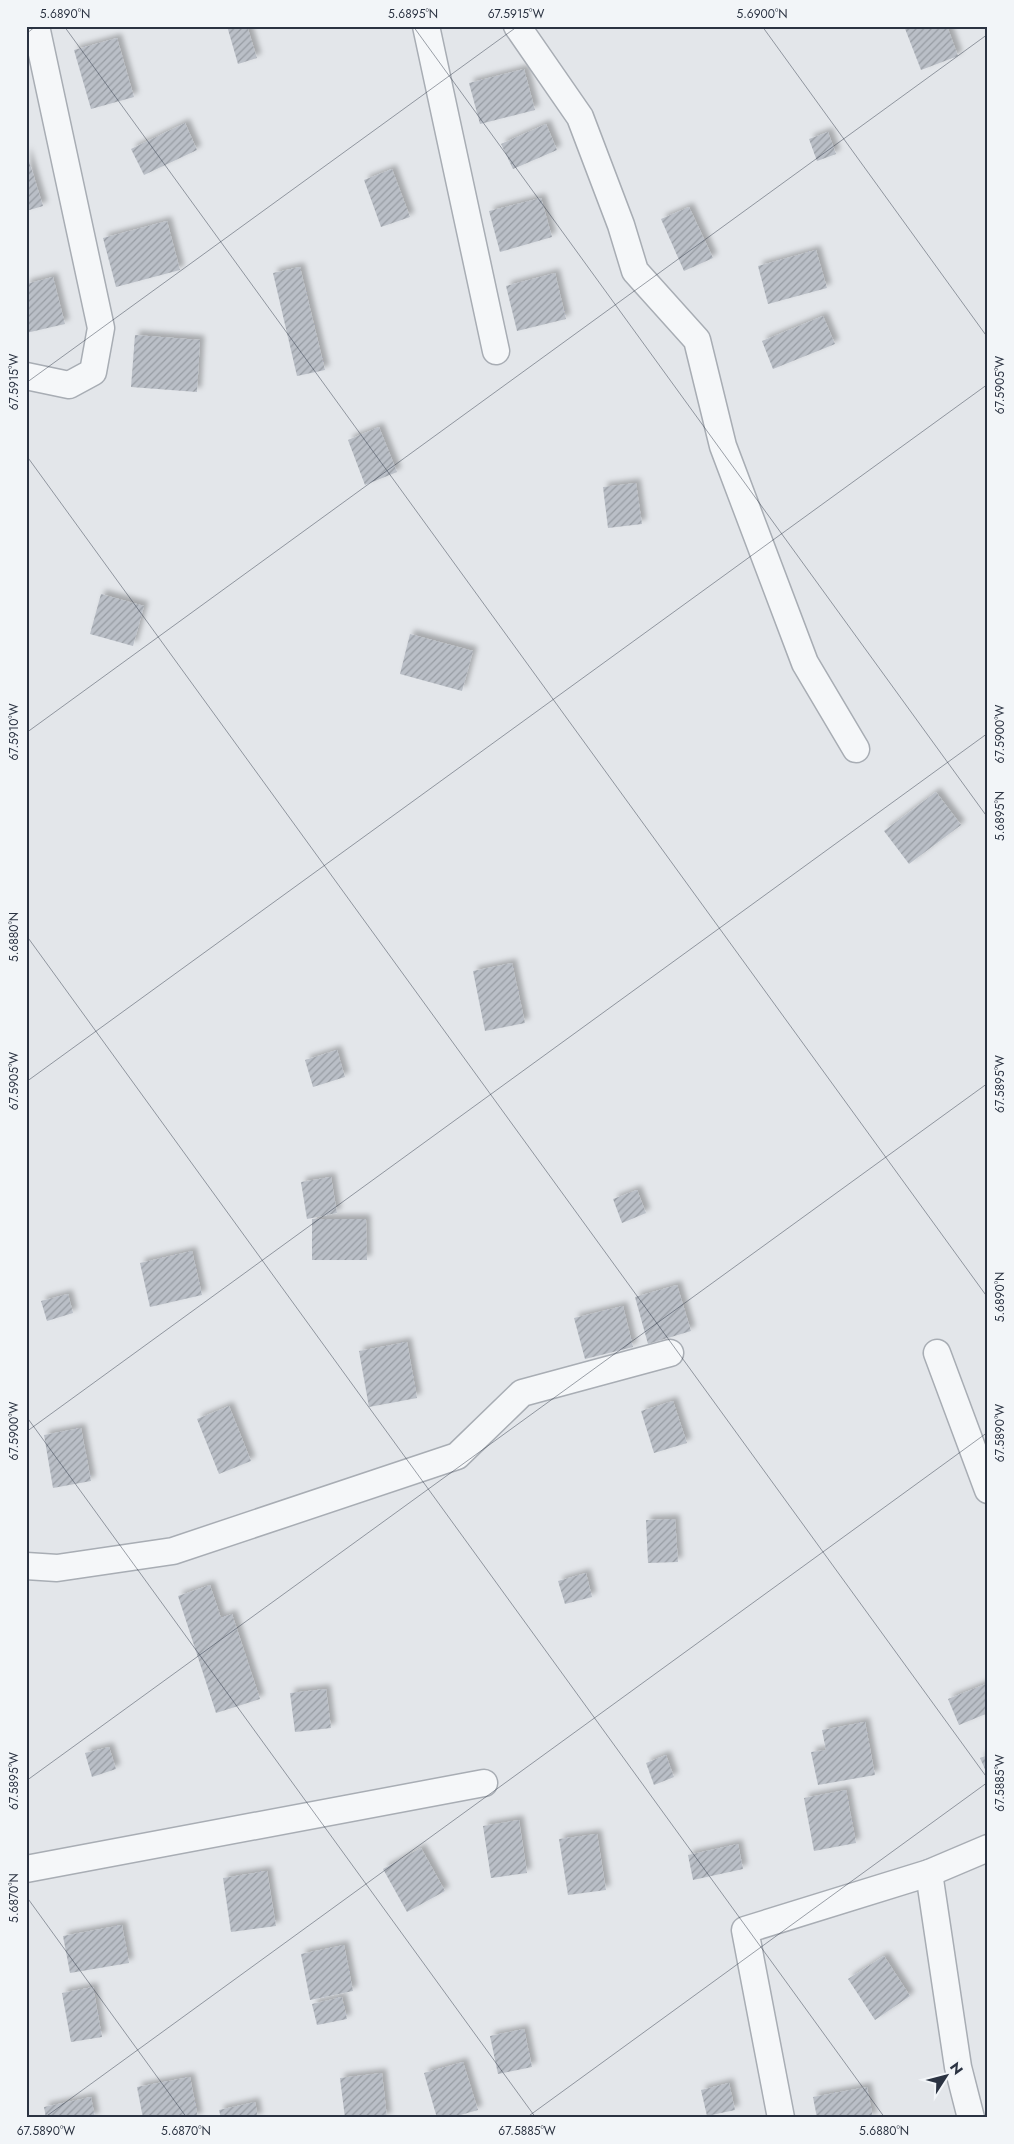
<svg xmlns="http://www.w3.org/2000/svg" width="1014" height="2144" viewBox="0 0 1014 2144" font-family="Jost,sans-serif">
	<defs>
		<pattern id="building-hatch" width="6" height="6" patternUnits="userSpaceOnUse" patternTransform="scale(1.25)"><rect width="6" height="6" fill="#babfc7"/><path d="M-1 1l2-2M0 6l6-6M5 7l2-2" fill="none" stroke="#979ca3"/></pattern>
		<filter id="shadow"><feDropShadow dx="4.5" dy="-4.5" stdDeviation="2.5" flood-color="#0004"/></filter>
	</defs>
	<rect width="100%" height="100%" fill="#e3e6ea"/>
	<!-- building -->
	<g fill="url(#building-hatch)" filter="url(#shadow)">
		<polygon points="227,26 247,26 257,58 238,64"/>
		<polygon points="904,26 947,26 958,56 921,70"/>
		<polygon points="117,38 134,97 91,109 74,50"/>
		<polygon points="524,69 535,110 480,124 469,83"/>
		<polygon points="185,123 197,150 144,175 131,149"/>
		<polygon points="546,124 557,150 513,169 501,144"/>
		<polygon points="828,132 836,154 817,161 809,139"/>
		<polygon points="26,151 43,206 26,211"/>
		<polygon points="392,169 410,217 381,227 364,180"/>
		<polygon points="541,198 552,237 500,252 489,211"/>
		<polygon points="689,207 713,258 684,271 661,219"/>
		<polygon points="167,221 180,270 116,287 103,238"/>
		<polygon points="816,250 827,288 768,304 758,266"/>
		<polygon points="300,267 325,370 297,376 273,273"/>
		<polygon points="555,273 566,319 517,331 506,286"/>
		<polygon points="53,277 65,324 26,333 26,284"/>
		<polygon points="823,316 835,344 773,369 762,341"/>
		<polygon points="135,335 200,340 197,392 131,387"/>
		<polygon points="379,427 397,472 365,485 348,440"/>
		<polygon points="636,483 642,524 608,528 603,487"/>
		<polygon points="101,594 144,606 133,646 90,634"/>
		<polygon points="410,634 473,651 462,691 400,674"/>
		<polygon points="936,792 961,825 909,864 884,831"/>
		<polygon points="512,963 525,1023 485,1031 473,971"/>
		<polygon points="337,1050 345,1077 313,1087 305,1060"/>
		<polygon points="331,1177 337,1213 307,1219 301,1182"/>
		<polygon points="637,1190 646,1213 622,1223 613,1199"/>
		<polygon points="312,1219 366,1219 367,1260 312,1260"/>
		<polygon points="192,1251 202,1295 150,1307 140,1263"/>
		<polygon points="677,1285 691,1331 648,1344 635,1297"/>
		<polygon points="68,1294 73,1313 47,1321 41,1301"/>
		<polygon points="623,1306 633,1347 585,1359 574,1318"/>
		<polygon points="407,1342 417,1398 369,1407 359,1351"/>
		<polygon points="673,1401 687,1443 654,1453 641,1411"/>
		<polygon points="229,1406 251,1461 219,1474 197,1419"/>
		<polygon points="81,1428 91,1481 53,1488 44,1435"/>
		<polygon points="675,1519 678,1562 648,1563 646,1520"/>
		<polygon points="586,1573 592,1597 565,1604 558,1581"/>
		<polygon points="210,1585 221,1618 232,1614 260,1699 216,1713 178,1596"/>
		<polygon points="988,1683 988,1713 959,1725 948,1699"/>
		<polygon points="326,1689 331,1728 295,1732 290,1693"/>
		<polygon points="865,1722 875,1775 818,1785 811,1752 826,1750 822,1730"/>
		<polygon points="109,1747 116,1769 92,1777 85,1753"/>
		<polygon points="666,1755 674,1777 654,1785 646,1763"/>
		<polygon points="988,1755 988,1776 980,1758"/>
		<polygon points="846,1790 856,1843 814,1851 804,1798"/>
		<polygon points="519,1820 527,1873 491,1878 483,1826"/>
		<polygon points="597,1834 606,1890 568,1895 559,1839"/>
		<polygon points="738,1844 743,1869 693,1880 688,1855"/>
		<polygon points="421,1848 445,1891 407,1912 383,1869"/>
		<polygon points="267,1871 276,1926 231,1932 223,1878"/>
		<polygon points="122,1925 129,1963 70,1973 63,1936"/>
		<polygon points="344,1945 353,1991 310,2000 301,1954"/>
		<polygon points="884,1956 910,1996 875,2020 848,1979"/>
		<polygon points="93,1987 102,2037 71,2042 62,1993"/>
		<polygon points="342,1997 347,2019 317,2025 312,2004"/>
		<polygon points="524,2029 532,2067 498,2074 490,2036"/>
		<polygon points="463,2062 478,2110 450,2118 437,2118 424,2073"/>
		<polygon points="382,2073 387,2118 345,2118 340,2078"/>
		<polygon points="190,2077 198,2118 143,2118 137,2087"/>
		<polygon points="729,2083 735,2110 707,2116 701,2090"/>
		<polygon points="867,2087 873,2118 817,2118 813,2097"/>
		<polygon points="91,2097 95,2118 46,2118 44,2107"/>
		<polygon points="255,2102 258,2118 221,2118 219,2110"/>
	</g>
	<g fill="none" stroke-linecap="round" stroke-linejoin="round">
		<!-- minor casing -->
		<g stroke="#a8adb4" stroke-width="29">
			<g id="minor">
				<polyline points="426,26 496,351"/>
				<polyline points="517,26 580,117 621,225 635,271 697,340 723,446 805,663 856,749"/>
				<polyline points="26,376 69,385 93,372 101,328 36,26"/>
				<polyline points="937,1353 988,1490"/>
				<polyline points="26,1566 57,1568 173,1551 457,1456 522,1393 670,1353"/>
				<polyline points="26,1869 484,1783"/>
				<polyline points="929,1873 958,2067 971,2118"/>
				<polyline points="781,2118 745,1930 929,1873 988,1848"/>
			</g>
		</g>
		<!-- minor -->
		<use href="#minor" stroke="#f5f7f9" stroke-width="26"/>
	</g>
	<!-- ticks -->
	<path fill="none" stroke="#2b3342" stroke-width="1" stroke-opacity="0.45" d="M64,26L988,1298M413,26L988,818M762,26L988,338M26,34L36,26M26,383L518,26M26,455L988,1779M26,733L988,34M26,935L885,2118M26,1082L988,384M26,1416L536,2118M26,1432L988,733M26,1781L988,1083M26,1896L187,2118M44,2118L988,1432M526,2118L988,1782"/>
	<!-- border -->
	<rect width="1014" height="2144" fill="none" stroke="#f2f5f8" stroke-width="55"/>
	<!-- north arrow -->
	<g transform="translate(946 2076) rotate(54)" stroke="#f2f5f8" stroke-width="4" paint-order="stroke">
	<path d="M0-4L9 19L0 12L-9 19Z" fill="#2b3342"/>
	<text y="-8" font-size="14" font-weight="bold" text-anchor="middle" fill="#2b3342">N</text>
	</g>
	<rect x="28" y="28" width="958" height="2088" fill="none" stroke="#2b3342" stroke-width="2"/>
	<g font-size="12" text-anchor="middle" fill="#2b3342">
		<text x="65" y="18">5.6890°N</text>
		<text x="413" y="18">5.6895°N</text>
		<text x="516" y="18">67.5915°W</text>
		<text x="762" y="18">5.6900°N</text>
		<text transform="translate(14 382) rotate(-90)" y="4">67.5915°W</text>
		<text transform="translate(1000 385) rotate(-90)" y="4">67.5905°W</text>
		<text transform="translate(14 732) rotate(-90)" y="4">67.5910°W</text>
		<text transform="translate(1000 734) rotate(-90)" y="4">67.5900°W</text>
		<text transform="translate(1000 816) rotate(-90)" y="4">5.6895°N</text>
		<text transform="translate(14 937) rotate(-90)" y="4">5.6880°N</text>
		<text transform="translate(14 1081) rotate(-90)" y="4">67.5905°W</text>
		<text transform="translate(1000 1084) rotate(-90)" y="4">67.5895°W</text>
		<text transform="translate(1000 1297) rotate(-90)" y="4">5.6890°N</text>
		<text transform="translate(14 1431) rotate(-90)" y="4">67.5900°W</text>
		<text transform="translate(1000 1433) rotate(-90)" y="4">67.5890°W</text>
		<text transform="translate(14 1781) rotate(-90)" y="4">67.5895°W</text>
		<text transform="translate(1000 1783) rotate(-90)" y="4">67.5885°W</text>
		<text transform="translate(14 1898) rotate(-90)" y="4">5.6870°N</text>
		<text x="46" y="2135">67.5890°W</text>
		<text x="186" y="2135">5.6870°N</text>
		<text x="527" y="2135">67.5885°W</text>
		<text x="884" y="2135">5.6880°N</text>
	</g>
</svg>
